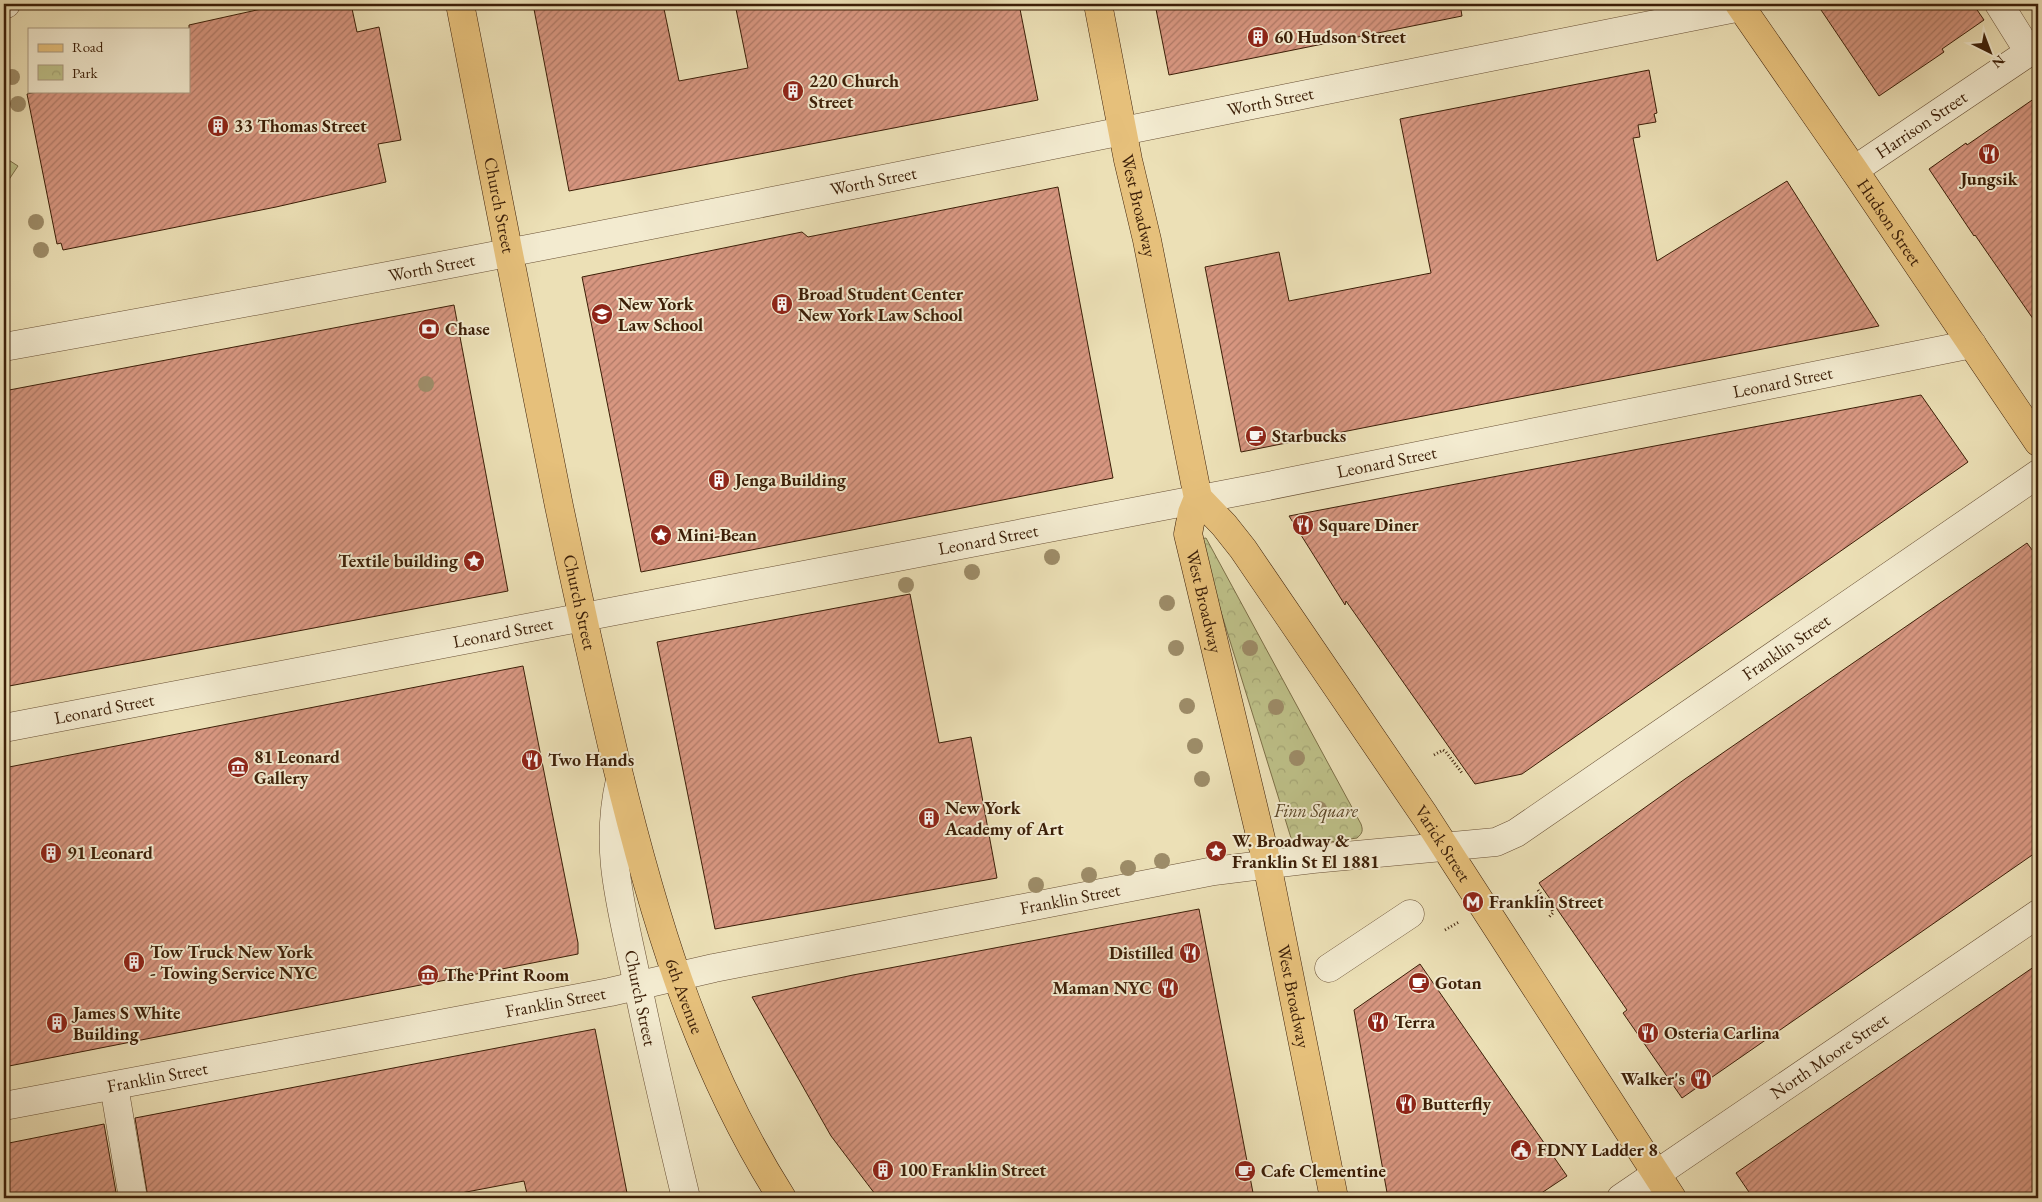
<svg xmlns="http://www.w3.org/2000/svg" width="2042" height="1202" viewBox="0 0 2042 1202" font-family="'EB Garamond',serif">
	<defs>
		<pattern id="park-crowns" width="20" height="18" patternUnits="userSpaceOnUse" patternTransform="scale(1.25)"><rect width="20" height="18" fill="#bec189"/><path d="M2 6a3 3 0 1 1 6 0M12 15a3 3 0 1 1 6 0" fill="none" stroke="#a4a575"/></pattern>
		<pattern id="building-hatch" width="6" height="6" patternUnits="userSpaceOnUse" patternTransform="scale(1.25)"><rect width="6" height="6" fill="#d79680"/><path d="M-1 1l2-2M0 6l6-6M5 7l2-2" fill="none" stroke="#b07a67"/></pattern>
	</defs>
	<rect width="100%" height="100%" fill="#ece0b6"/>
	<filter id="stains"><feTurbulence type="fractalNoise" baseFrequency=".004" numOctaves="4"/><feColorMatrix values="0 0 0 0 .2 0 0 0 0 .09 0 0 0 0 .02 0 0 0 .5 -.17"/></filter>
	<radialGradient id="worn" r=".72"><stop offset=".6" stop-color="#630" stop-opacity="0"/><stop offset="1" stop-color="#630" stop-opacity=".3"/></radialGradient>
	<!-- green -->
	<polygon fill="#bec189" stroke="#7d7048" points="4,157 18,166 4,187"/>
	<!-- park -->
	<path fill="url(#park-crowns)" stroke="#7d7048" d="M1206,538L1361,824C1363,830 1363,833 1357,838L1303,846L1297,844L1291,838L1199,541L1200,539Z"/>
	<!-- building -->
	<g fill="url(#building-hatch)" stroke="#3c1f08">
		<polygon points="284,4 351,4 357,32 379,27 401,140 378,144 386,182 276,207 63,250 61,243 57,244 27,94 41,91 189,91 189,25"/>
		<polygon points="533,4 663,4 679,81 748,68 735,4 1019,4 1038,100 569,191"/>
		<polygon points="1155,4 1460,4 1462,16 1169,75"/>
		<polygon points="1817,4 1973,4 1984,20 1942,49 1944,52 1879,96"/>
		<polygon points="1649,70 1657,113 1654,114 1656,122 1638,125 1640,137 1633,138 1657,261 1787,181 1879,326 1241,452 1205,267 1279,252 1289,301 1431,273 1400,119"/>
		<polygon points="2038,96 2038,326 1975,235 1974,236 1929,169 1966,143 1967,145"/>
		<polygon points="1058,187 1113,478 641,572 582,277 802,232 808,237"/>
		<polygon points="454,305 508,591 4,687 4,391"/>
		<polygon points="1921,395 1968,462 1522,774 1475,784 1346,601 1345,605 1289,516"/>
		<polygon points="2027,543 2038,558 2038,851 1682,1098 1623,1013 1627,1010 1539,883 1685,779"/>
		<polygon points="910,594 939,743 971,737 997,878 715,929 657,642"/>
		<polygon points="523,666 578,943 578,954 4,1067 4,768"/>
		<polygon points="1199,909 1254,1198 878,1198 831,1136 752,997 853,975"/>
		<polygon points="1420,964 1567,1176 1534,1198 1388,1198 1354,1010"/>
		<polygon points="2038,964 2038,1198 1753,1198 1736,1173"/>
		<polygon points="595,1029 628,1198 528,1198 524,1181 435,1198 148,1198 135,1118"/>
		<polygon points="104,1124 117,1198 4,1198 4,1144"/>
	</g>
	<g fill="none" stroke-linecap="round" stroke-linejoin="round">
		<!-- minor casing -->
		<g stroke="#684f34" stroke-width="29">
			<g id="minor">
				<polyline points="4,4 6,4"/>
				<polyline points="1999,4 2029,52"/>
				<path id="s1" d="M1854,170L2038,46"/>
				<path id="s2" d="M4,347C584,243 1162,122 1741,7"/>
				<path id="s3" d="M4,728L1263,487L1972,344"/>
				<path id="s4" d="M620,780C604,850 621,904 635,972C650,1048 668,1123 686,1198"/>
				<polyline points="1329,968 1410,914"/>
				<polyline points="114,1086 133,1198"/>
				<path id="s5" d="M4,1106L610,992L714,968L1214,871L1313,859L1496,842L1516,833L2038,474"/>
				<path id="s6" d="M1621,1198L2038,914"/>
			</g>
		</g>
		<!-- major casing -->
		<g stroke="#3c1f08" stroke-width="29">
			<g id="major">
				<path id="s7" d="M460,4C492,171 526,339 559,506C576,588 594,669 613,750C651,909 694,1059 782,1198"/>
				<path id="s8" d="M1098,4L1128,160L1147,240L1198,498L1192,513L1188,534L1267,864L1334,1198"/>
				<path id="s9" d="M1739,4L1854,170L2038,442"/>
				<path id="s10" d="M1198,498L1224,525L1243,549L1425,816L1672,1198"/>
			</g>
		</g>
		<!-- path -->
		<g stroke="#3c1f08" stroke-width="3" stroke-dasharray="1 2.5" stroke-linecap="butt">
			<polyline points="1434,755 1443,750 1446,752 1462,773"/>
			<polyline points="1538,890 1552,910 1553,913 1548,918"/>
			<polyline points="1445,930 1459,922"/>
		</g>
		<!-- minor -->
		<use href="#minor" stroke="#f3ebd0" stroke-width="28"/>
		<!-- major -->
		<use href="#major" stroke="#e6c07b" stroke-width="28"/>
	</g>
	<!-- trees -->
	<g fill="#9d8c68">
		<circle cx="12" cy="77" r="8"/>
		<circle cx="18" cy="104" r="8"/>
		<circle cx="36" cy="222" r="8"/>
		<circle cx="41" cy="250" r="8"/>
		<circle cx="426" cy="384" r="8"/>
		<circle cx="1052" cy="557" r="8"/>
		<circle cx="972" cy="572" r="8"/>
		<circle cx="906" cy="585" r="8"/>
		<circle cx="1167" cy="603" r="8"/>
		<circle cx="1176" cy="648" r="8"/>
		<circle cx="1250" cy="648" r="8"/>
		<circle cx="1187" cy="706" r="8"/>
		<circle cx="1276" cy="707" r="8"/>
		<circle cx="1195" cy="746" r="8"/>
		<circle cx="1297" cy="758" r="8"/>
		<circle cx="1202" cy="779" r="8"/>
		<circle cx="1319" cy="809" r="8"/>
		<circle cx="1162" cy="861" r="8"/>
		<circle cx="1128" cy="868" r="8"/>
		<circle cx="1089" cy="875" r="8"/>
		<circle cx="1036" cy="885" r="8"/>
	</g>
	<!-- icons -->
	<defs>
		<g id="building-disc" transform="scale(1.125)"><circle r="9.5" fill="#8f2418" stroke="#f3ebd0"/><path d="M-4-6H4V6H1V3H-1V6H-4ZM-2.5-4.3h1.7v1.8h-1.7ZM.8-4.3h1.7v1.8H.8ZM-2.5-1h1.7V.8h-1.7ZM.8-1h1.7V.8H.8Z" fill="#fff"/></g>
		<g id="restaurant-disc" transform="scale(1.125)"><circle r="9.5" fill="#8f2418" stroke="#f3ebd0"/><path d="M-5-6h1v4h1v-4h1v4h1v-4h1v5L-1.5 .5V6h-2V.5L-5-1ZM5-6V6H3V1.5H1.5Q1.5-4 5-6Z" fill="#fff"/></g>
		<g id="university-disc" transform="scale(1.125)"><circle r="9.5" fill="#8f2418" stroke="#f3ebd0"/><path d="M0-5L7-2L0 1L-7-2ZM-4 1L0 2.5L4 1V4Q0 6-4 4Z" fill="#fff"/></g>
		<g id="bank-disc" transform="scale(1.125)"><circle r="9.5" fill="#8f2418" stroke="#f3ebd0"/><path d="M-6-4H6V4H-6ZM0-2.3a2.3 2.3 0 1 0 0 4.6a2.3 2.3 0 1 0 0-4.6Z" fill="#fff"/></g>
		<g id="cafe-disc" transform="scale(1.125)"><circle r="9.5" fill="#8f2418" stroke="#f3ebd0"/><path d="M-5.5-4.5H6V0H3Q3 3.5 0 3.5H-2.5Q-5.5 3.5-5.5 0ZM3-3.2v2h1.7v-2ZM-6 4.5H4V6H-6Z" fill="#fff"/></g>
		<g id="sight-disc" transform="scale(1.125)"><circle r="9.5" fill="#8f2418" stroke="#f3ebd0"/><path d="M0-6L1.8-2.2L6-1.7L2.9 1.2L3.7 5.4L0 3.3L-3.7 5.4L-2.9 1.2L-6-1.7L-1.8-2.2Z" fill="#fff"/></g>
		<g id="museum-disc" transform="scale(1.125)"><circle r="9.5" fill="#8f2418" stroke="#f3ebd0"/><path d="M0-6L6-3V-2H-6V-3ZM-5-1h2V3h-2ZM-1-1h2V3h-2ZM3-1h2V3H3ZM-6 4H6V6H-6Z" fill="#fff"/></g>
		<g id="metro-disc" transform="scale(1.125)"><circle r="9.5" fill="#8f2418" stroke="#f3ebd0"/><path d="M-5.5 5V-5H-3L0 0L3-5H5.5V5H3V-.5L0 4L-3-.5V5Z" fill="#fff"/></g>
		<g id="civic-disc" transform="scale(1.125)"><circle r="9.5" fill="#8f2418" stroke="#f3ebd0"/><path d="M-.6-6.5H3V-4.5H.6V-3L4-1V1h2V6H-6V1h2V-1L-.6-3ZM-1.2 2.5V6h2.4V2.5Z" fill="#fff"/></g>
	</defs>
	<g fill-rule="evenodd">
		<use href="#building-disc" x="1258" y="37"/>
		<use href="#building-disc" x="793" y="91"/>
		<use href="#building-disc" x="218" y="126"/>
		<use href="#restaurant-disc" x="1989" y="154"/>
		<use href="#building-disc" x="782" y="304"/>
		<use href="#university-disc" x="602" y="314"/>
		<use href="#bank-disc" x="429" y="329"/>
		<use href="#cafe-disc" x="1256" y="436"/>
		<use href="#building-disc" x="719" y="480"/>
		<use href="#restaurant-disc" x="1303" y="525"/>
		<use href="#sight-disc" x="661" y="535"/>
		<use href="#sight-disc" x="474" y="561"/>
		<use href="#restaurant-disc" x="532" y="760"/>
		<use href="#museum-disc" x="238" y="767"/>
		<use href="#building-disc" x="929" y="818"/>
		<use href="#sight-disc" x="1216" y="851"/>
		<use href="#building-disc" x="51" y="853"/>
		<use href="#metro-disc" x="1473" y="902"/>
		<use href="#restaurant-disc" x="1190" y="953"/>
		<use href="#building-disc" x="134" y="962"/>
		<use href="#museum-disc" x="428" y="975"/>
		<use href="#cafe-disc" x="1419" y="983"/>
		<use href="#restaurant-disc" x="1168" y="988"/>
		<use href="#restaurant-disc" x="1378" y="1022"/>
		<use href="#building-disc" x="57" y="1023"/>
		<use href="#restaurant-disc" x="1648" y="1033"/>
		<use href="#restaurant-disc" x="1701" y="1079"/>
		<use href="#restaurant-disc" x="1406" y="1104"/>
		<use href="#civic-disc" x="1521" y="1150"/>
		<use href="#building-disc" x="883" y="1170"/>
		<use href="#cafe-disc" x="1245" y="1171"/>
	</g>
	<g text-anchor="middle" stroke-width="4" stroke-linejoin="round" paint-order="stroke">
		<!-- poi labels -->
		<g font-size="18" font-weight="bold" fill="#3c1f08" stroke="#f3ebd0" text-anchor="start">
			<text x="1274" y="43">60 Hudson Street</text>
			<text x="809" y="87">220 Church<tspan x="809" dy="21">Street</tspan></text>
			<text x="234" y="132">33 Thomas Street</text>
			<text x="1989" y="185" text-anchor="middle">Jungsik</text>
			<text x="798" y="300">Broad Student Center<tspan x="798" dy="21">New York Law School</tspan></text>
			<text x="618" y="310">New York<tspan x="618" dy="21">Law School</tspan></text>
			<text x="445" y="335">Chase</text>
			<text x="1272" y="442">Starbucks</text>
			<text x="735" y="486">Jenga Building</text>
			<text x="1319" y="531">Square Diner</text>
			<text x="677" y="541">Mini-Bean</text>
			<text x="458" y="567" text-anchor="end">Textile building</text>
			<text x="254" y="763">81 Leonard<tspan x="254" dy="21">Gallery</tspan></text>
			<text x="548" y="766">Two Hands</text>
			<text x="945" y="814">New York<tspan x="945" dy="21">Academy of Art</tspan></text>
			<text x="1232" y="847">W. Broadway &amp;<tspan x="1232" dy="21">Franklin St El 1881</tspan></text>
			<text x="67" y="859">91 Leonard</text>
			<text x="1489" y="908">Franklin Street</text>
			<text x="150" y="958">Tow Truck New York<tspan x="150" dy="21">- Towing Service NYC</tspan></text>
			<text x="1174" y="959" text-anchor="end">Distilled</text>
			<text x="444" y="981">The Print Room</text>
			<text x="1435" y="989">Gotan</text>
			<text x="1152" y="994" text-anchor="end">Maman NYC</text>
			<text x="73" y="1019">James S White<tspan x="73" dy="21">Building</tspan></text>
			<text x="1394" y="1028">Terra</text>
			<text x="1664" y="1039">Osteria Carlina</text>
			<text x="1685" y="1085" text-anchor="end">Walker's</text>
			<text x="1422" y="1110">Butterfly</text>
			<text x="1537" y="1156">FDNY Ladder 8</text>
			<text x="899" y="1176">100 Franklin Street</text>
			<text x="1261" y="1177">Cafe Clementine</text>
		</g>
		<!-- street labels -->
		<g font-size="18" fill="#3c1f08" stroke="#f3ebd0">
			<text dy="6" stroke="none"><textPath href="#s2" startOffset="1290">Worth Street</textPath></text>
			<text dy="6" stroke="none"><textPath href="#s1" startOffset="81">Harrison Street</textPath></text>
			<text dy="6" stroke="none"><textPath href="#s2" startOffset="885">Worth Street</textPath></text>
			<text dy="6" stroke="none"><textPath href="#s7" startOffset="205">Church Street</textPath></text>
			<text dy="6" stroke="none"><textPath href="#s8" startOffset="206">West Broadway</textPath></text>
			<text dy="6" stroke="none"><textPath href="#s9" startOffset="265">Hudson Street</textPath></text>
			<text dy="6" stroke="none"><textPath href="#s2" startOffset="435">Worth Street</textPath></text>
			<text dy="6" stroke="none"><textPath href="#s3" startOffset="1812">Leonard Street</textPath></text>
			<text dy="6" stroke="none"><textPath href="#s3" startOffset="1408">Leonard Street</textPath></text>
			<text dy="6" stroke="none"><textPath href="#s3" startOffset="1002">Leonard Street</textPath></text>
			<text dy="6" stroke="none"><textPath href="#s8" startOffset="611">West Broadway</textPath></text>
			<text dy="6" stroke="none"><textPath href="#s7" startOffset="610">Church Street</textPath></text>
			<text dy="6" stroke="none"><textPath href="#s3" startOffset="508">Leonard Street</textPath></text>
			<text dy="6" stroke="none"><textPath href="#s5" startOffset="1866">Franklin Street</textPath></text>
			<text dy="6" stroke="none"><textPath href="#s3" startOffset="102">Leonard Street</textPath></text>
			<text dy="6" stroke="none"><textPath href="#s10" startOffset="424">Varick Street</textPath></text>
			<text dy="6" stroke="none"><textPath href="#s5" startOffset="1086">Franklin Street</textPath></text>
			<text dy="6" stroke="none"><textPath href="#s7" startOffset="1018">6th Avenue</textPath></text>
			<text dy="6" stroke="none"><textPath href="#s8" startOffset="1016">West Broadway</textPath></text>
			<text dy="6" stroke="none"><textPath href="#s4" startOffset="221">Church Street</textPath></text>
			<text dy="6" stroke="none"><textPath href="#s5" startOffset="561">Franklin Street</textPath></text>
			<text dy="6" stroke="none"><textPath href="#s6" startOffset="252">North Moore Street</textPath></text>
			<text dy="6" stroke="none"><textPath href="#s5" startOffset="156">Franklin Street</textPath></text>
		</g>
		<!-- park labels -->
		<g font-size="18" font-style="italic" fill="#5c4828" stroke="#f3ebd0">
			<text x="1316" y="817">Finn Square</text>
		</g>
	</g>
	<!-- margin -->
	<rect width="2042" height="1202" fill="none" stroke="#ece0b6" stroke-width="20"/>
	<rect x="5" y="5" width="2032" height="1192" fill="none" stroke="#3c1f08" stroke-width="2.5"/>
	<rect x="10" y="10" width="2022" height="1182" fill="none" stroke="#3c1f08"/>
	<!-- legend -->
	<rect x="28" y="28" width="162" height="65" fill="#f3ebd0" stroke="#aa9980"/>
	<rect x="38" y="44" width="25" height="8" fill="#e6c07b" stroke="#aa9980"/>
	<text x="72" y="52" font-size="15" fill="#3c1f08">Road</text>
	<rect x="38" y="65" width="25" height="15" fill="url(#park-crowns)" stroke="#aa9980"/>
	<text x="72" y="78" font-size="15" fill="#3c1f08">Park</text>
	<!-- north arrow -->
	<g transform="translate(1990 52) rotate(138)" stroke="#f3ebd0" stroke-width="4" paint-order="stroke">
	<path d="M0-4L9 19L0 12L-9 19Z" fill="#3c1f08"/>
	<text y="-8" font-size="14" font-weight="bold" text-anchor="middle" fill="#3c1f08">N</text>
	</g>
	<rect width="100%" height="100%" filter="url(#stains)"/>
	<rect width="100%" height="100%" fill="url(#worn)"/>
</svg>
